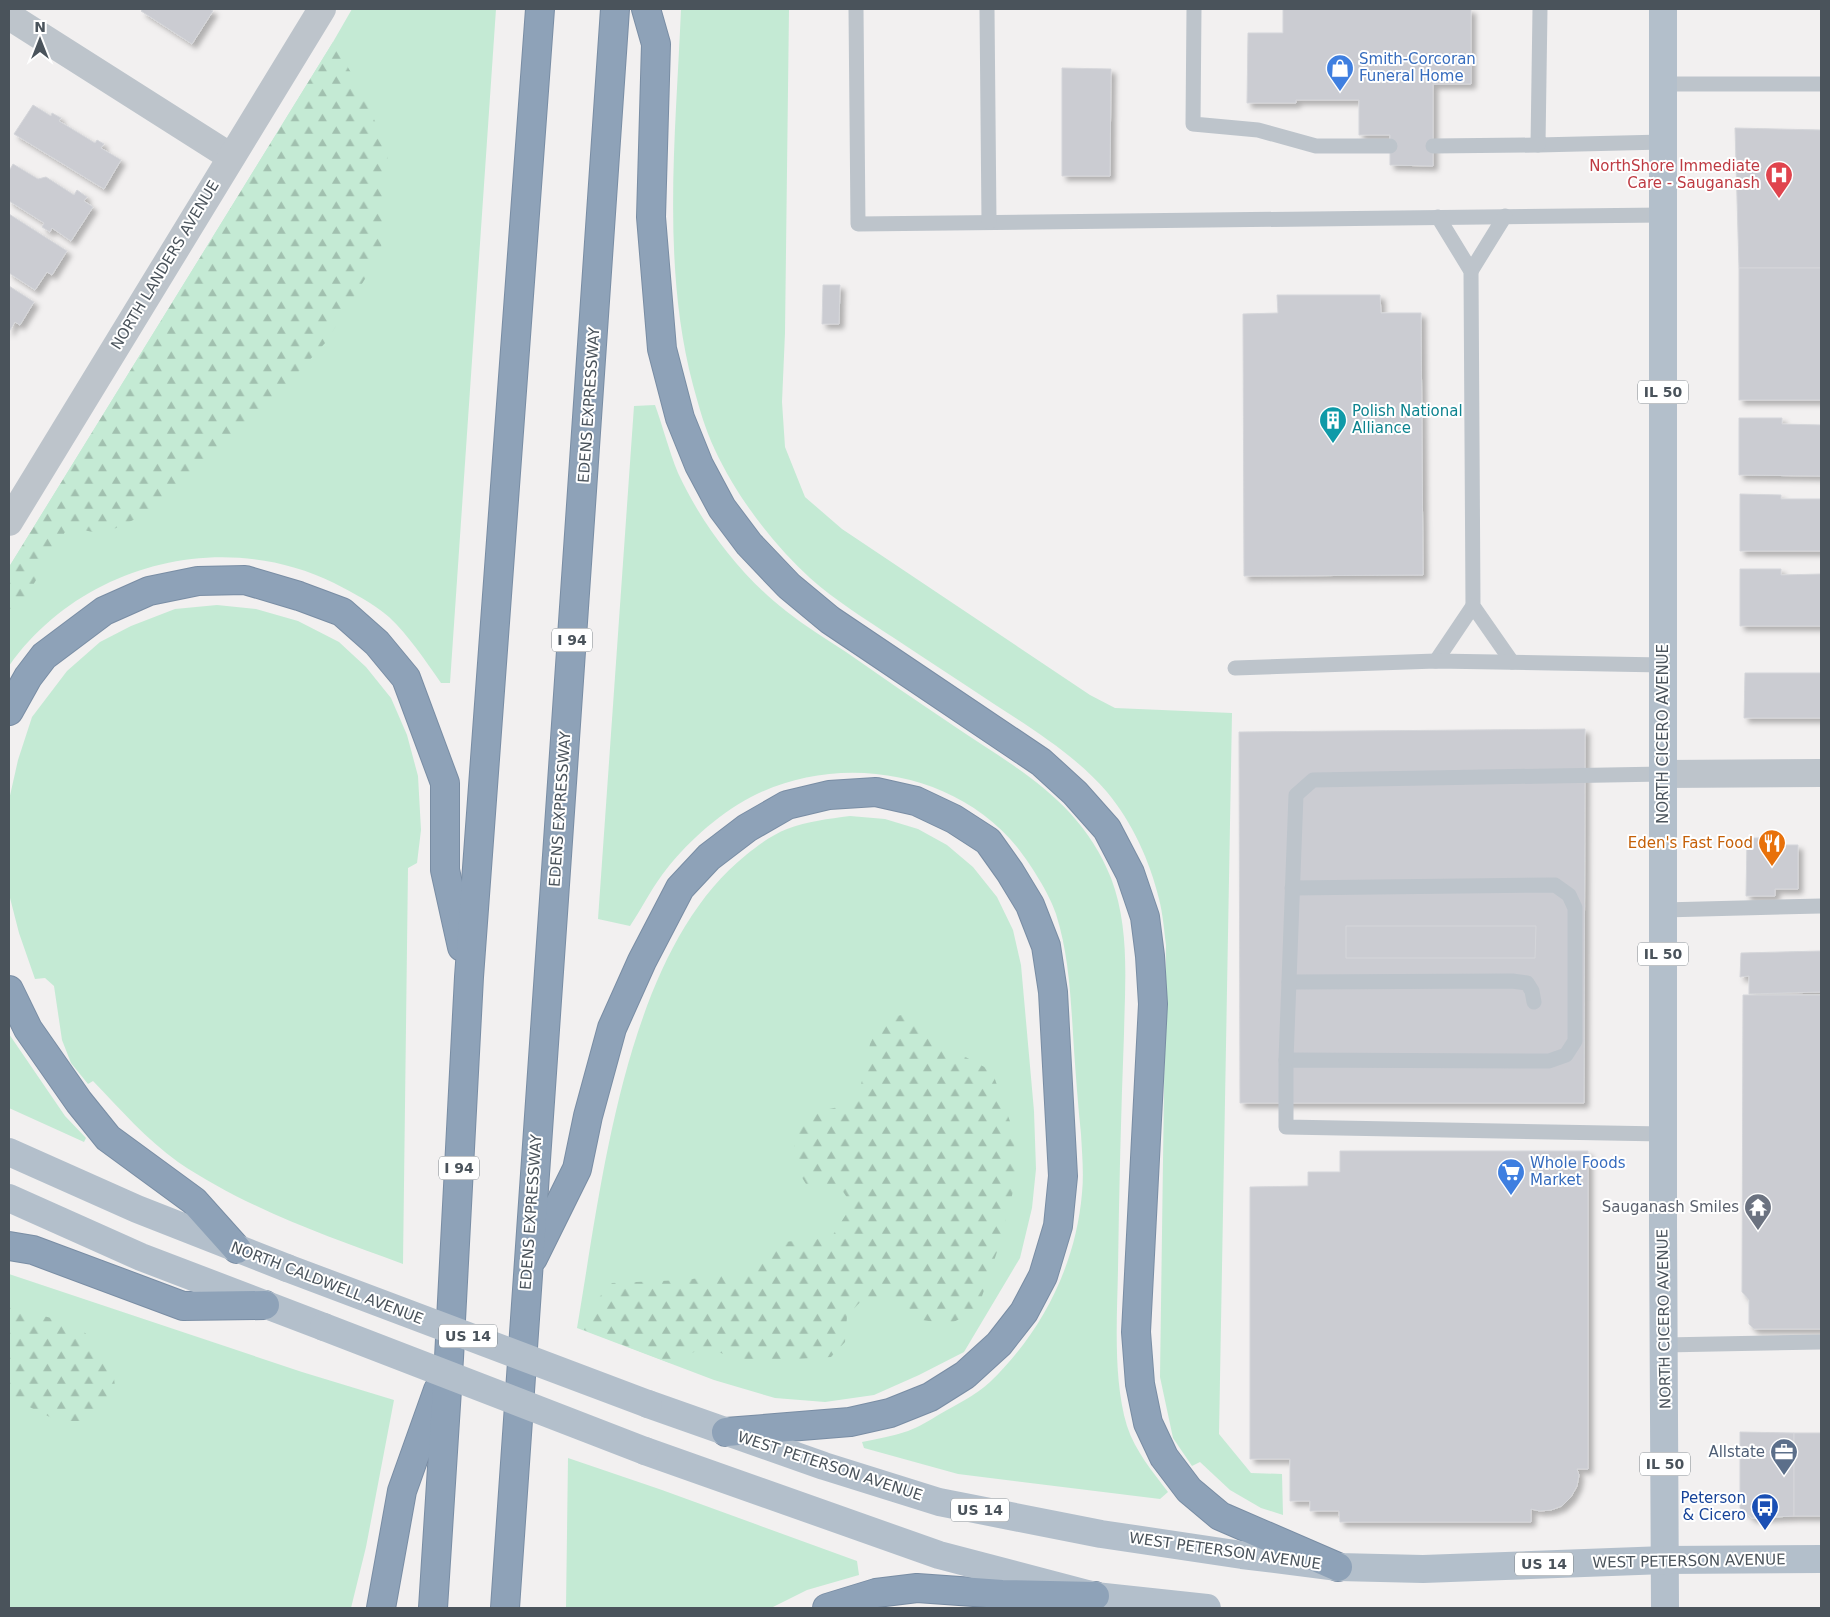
<svg xmlns="http://www.w3.org/2000/svg" width="1830" height="1617" viewBox="0 0 1830 1617" font-family="'DejaVu Sans',sans-serif">
	<defs>
		<pattern id="forest-firs" width="22" height="20" patternUnits="userSpaceOnUse" patternTransform="scale(1.25)"><rect width="22" height="20" fill="#c4ead4"/><path d="M5 1l3.5 6h-7zM16 11l3.5 6h-7z" fill="#a1c0af"/></pattern>
		<filter id="shadow"><feDropShadow dx="4.5" dy="4.5" stdDeviation="2.5" flood-color="#0004"/></filter>
	</defs>
	<rect width="100%" height="100%" fill="#f2f0f0"/>
	<!-- grass -->
	<g fill="#c4ead4">
		<path d="M352,9H496L450,683H441C425,660 409,636 389,617C373,603 353,593 334,583C222,528 81,564 9,666V567L333,42Z"/>
		<path d="M681,9H789L785,333L782,402L785,447L805,497L842,529L1090,695L1115,708L1232,713L1219,1434L1251,1473L1282,1474L1283,1515L1261,1508L1230,1490L1200,1462L1192,1466L1173,1438L1160,1377L1166,945C1164,930 1163,914 1159,899C1150,861 1132,822 1107,792C1076,756 1034,730 994,704C961,682 927,660 894,638C865,619 836,601 810,578C772,543 737,497 715,450C705,429 699,407 693,385C661,264 676,132 681,9Z"/>
		<path d="M655,405C663,427 669,451 678,473C702,525 741,576 786,611C805,626 826,639 846,652C882,677 918,702 954,726C1018,769 1081,802 1111,878C1130,928 1125,982 1124,1034C1121,1112 1119,1191 1118,1270C1117,1319 1113,1379 1127,1426C1135,1451 1153,1472 1168,1492L1160,1499L958,1474L864,1448L862,1442C877,1439 893,1436 908,1431C919,1427 930,1420 940,1414C956,1405 976,1395 990,1382C1042,1332 1076,1265 1082,1193C1084,1174 1082,1153 1081,1134C1078,1106 1076,1078 1074,1050C1071,1005 1070,958 1056,914C1049,893 1031,865 1017,847C955,770 837,752 751,797C717,815 684,845 662,875C650,891 641,910 630,926L598,919L634,406Z"/>
		<path d="M217,605L256,609L298,621L339,642L366,667L391,698L407,735L418,776L421,830L417,863L408,868L403,1264C326,1236 246,1208 178,1162C146,1139 120,1109 93,1081L88,1084L71,1063L62,1040L54,986L45,978L35,979L19,933L9,894V800L18,760L32,717L67,671L100,642L131,626L175,609Z"/>
		<path d="M850,816L885,819L918,829L947,845L973,867L997,897L1013,930L1021,965L1034,1111L1036,1169L1032,1208L1020,1258L964,1352L919,1375L874,1395L825,1402L775,1398L714,1380L577,1328C602,1183 625,952 746,855C758,845 772,835 787,829C808,821 828,819 850,816Z"/>
		<polygon points="9,1034 65,1116 86,1138 84,1142 9,1108"/>
		<polygon points="9,1274 302,1372 394,1400 366,1547 351,1608 9,1608"/>
		<polygon points="568,1458 662,1490 857,1561 859,1575 807,1590 771,1608 566,1608"/>
	</g>
	<!-- forest -->
	<g fill="url(#forest-firs)">
		<polygon points="333,42 356,81 388,149 381,253 326,342 237,439 155,510 103,534 68,527 9,625 9,567"/>
		<polygon points="909,1013 954,1051 992,1071 1012,1127 1018,1172 999,1246 977,1311 949,1324 922,1320 899,1299 865,1297 847,1316 845,1342 831,1357 745,1362 705,1347 670,1363 584,1330 595,1302 612,1283 684,1280 740,1273 783,1242 831,1238 852,1205 842,1190 806,1184 790,1158 806,1114 857,1103 870,1044 881,1020"/>
		<polygon points="9,1307 78,1325 112,1363 116,1394 84,1421 58,1421 9,1397"/>
	</g>
	<!-- building -->
	<g fill="#cbccd2" stroke="#d5d6da" filter="url(#shadow)">
		<polygon points="143,9 210,9 213,11 192,44 141,11"/>
		<polygon points="1283,9 1471,9 1471,84 1433,84 1433,166 1390,165 1390,135 1359,135 1359,100 1296,100 1296,103 1247,103 1248,33 1283,33"/>
		<polygon points="1062,68 1111,69 1110,176 1062,176"/>
		<polygon points="33,105 51,116 52,113 61,118 59,121 95,143 97,140 104,144 101,148 121,160 104,189 14,134"/>
		<polygon points="1735,128 1821,130 1821,268 1739,268"/>
		<polygon points="13,164 38,179 46,177 74,195 77,190 87,197 84,201 93,207 71,241 52,228 50,232 42,227 44,223 9,201 9,171"/>
		<polygon points="9,214 67,251 52,275 47,272 35,290 9,273"/>
		<rect x="1739" y="268" width="82" height="132"/>
		<polygon points="823,285 840,285 839,324 822,324"/>
		<polygon points="9,286 34,302 20,325 15,322 9,332"/>
		<polygon points="1277,295 1380,295 1381,313 1421,313 1423,575 1244,576 1243,314 1278,313"/>
		<polygon points="1739,418 1782,418 1782,424 1821,425 1821,476 1739,475"/>
		<polygon points="1740,494 1781,495 1781,499 1821,499 1821,551 1740,551"/>
		<polygon points="1740,569 1781,569 1781,575 1821,574 1821,626 1740,626"/>
		<polygon points="1745,673 1821,673 1821,718 1744,718"/>
		<polygon points="1585,729 1584,1103 1240,1103 1239,732"/>
		<polygon points="1747,838 1774,838 1774,845 1798,845 1798,889 1775,889 1775,896 1746,896"/>
		<polygon points="1346,926 1536,926 1535,958 1346,958"/>
		<polygon points="1821,951 1821,992 1749,994 1749,976 1740,977 1741,953"/>
		<polygon points="1743,995 1821,995 1821,1329 1754,1329 1749,1324 1749,1300 1742,1292"/>
		<polygon points="1340,1151 1588,1151 1588,1469 1577,1469 1579,1475 1577,1486 1571,1497 1562,1506 1551,1510 1540,1511 1531,1509 1531,1522 1340,1522 1339,1511 1310,1511 1310,1501 1290,1501 1290,1459 1250,1459 1250,1187 1308,1186 1308,1172 1340,1172"/>
		<polygon points="1740,1432 1794,1433 1794,1516 1752,1518 1740,1508"/>
		<rect x="1794" y="1433" width="27" height="83"/>
	</g>
	<g fill="none" stroke-linecap="round" stroke-linejoin="round">
		<!-- highway casing -->
		<g stroke="#798da4" stroke-width="30">
			<g id="highway">
				<polyline points="646,9 656,44 651,217 662,349 680,418 699,465 722,508 749,544 789,586 830,620 1041,762 1075,793 1107,829 1130,873 1145,917 1150,956 1153,1004 1136,1332 1140,1384 1148,1423 1164,1457 1189,1490 1220,1516 1338,1567"/>
				<polyline points="9,711 28,677 44,656 104,611 149,591 198,581 245,580 299,596 342,612 377,643 406,678 445,783 445,870 462,947"/>
				<polyline points="9,990 28,1029 79,1102 108,1138 194,1201 237,1249"/>
				<polyline points="9,1246 33,1250 183,1306 265,1305"/>
				<polyline points="533,1258 577,1169 588,1116 612,1028 642,961 680,888 709,857 747,828 787,805 829,795 876,792 916,801 954,819 988,841 1010,872 1030,905 1046,946 1053,992 1063,1176 1058,1226 1043,1276 1024,1312 999,1344 965,1375 930,1397 890,1413 850,1422 726,1432"/>
				<polyline points="381,1608 402,1491 438,1390"/>
				<polyline points="433,1608 449,1358 469,977 540,9"/>
				<path d="M505,1608C540,1075 581,542 615,9"/>
				<polyline points="827,1608 876,1593 917,1588 1002,1594 1095,1596"/>
			</g>
		</g>
		<!-- lane -->
		<g stroke="#bdc4cb" stroke-width="15">
			<polyline points="856,9 858,224 1663,215"/>
			<polyline points="987,9 989,222"/>
			<polyline points="1194,9 1193,124 1258,130 1316,146 1390,146"/>
			<polyline points="1540,9 1538,145 1663,142"/>
			<polyline points="1663,84 1821,84"/>
			<polyline points="1433,146 1538,145"/>
			<polyline points="1438,217 1471,271 1473,606 1512,662"/>
			<polyline points="1471,271 1505,216"/>
			<polyline points="1436,661 1473,606"/>
			<polyline points="1235,668 1436,661 1663,665"/>
			<polyline points="1292,888 1555,885 1569,895 1575,908 1575,1041 1566,1055 1549,1061 1286,1060 1286,1127 1663,1134"/>
			<polyline points="1663,910 1821,906"/>
			<polyline points="1289,982 1512,981 1527,983 1532,991 1534,1002"/>
			<polyline points="1286,1060 1296,795 1313,780 1663,774"/>
			<polyline points="1664,1345 1821,1342"/>
		</g>
		<!-- street -->
		<g stroke="#bdc4cb" stroke-width="28">
			<polyline points="9,16 231,157"/>
			<polyline points="9,522 322,9"/>
			<polyline points="1663,774 1821,773"/>
		</g>
		<!-- primary -->
		<g stroke="#b3bfcb" stroke-width="28">
			<polyline points="1663,9 1663,1226 1665,1608"/>
			<polyline points="9,1152 137,1209 287,1268"/>
			<polyline points="9,1198 141,1257 324,1327"/>
			<polyline points="648,1404 824,1466 939,1502 1101,1534 1242,1555 1338,1567 1423,1569 1665,1560 1821,1559"/>
			<polyline points="645,1451 939,1555 1095,1596 1207,1608"/>
		</g>
		<!-- highway -->
		<use href="#highway" stroke="#8ea2b8" stroke-width="28"/>
		<!-- primary-bridge -->
		<g stroke="#b3bfcb" stroke-width="28">
			<polyline points="287,1268 648,1404"/>
			<polyline points="324,1327 645,1451"/>
		</g>
	</g>
	<!-- icons -->
	<defs>
		<g id="shop-pin" transform="scale(1.4375)"><path d="M0 17L-7.5 6A9.5 9.5 0 1 1 7.5 6Z" fill="#3f7fe0" stroke="#fff"/><path d="M-5-2.5h2.3a2.7 3.5 0 0 1 5.4 0H5L5.5 6h-11ZM-1.5-2.5h3a1.5 2.3 0 0 0-3 0Z" fill="#fff"/></g>
		<g id="hospital-pin" transform="scale(1.4375)"><path d="M0 17L-7.5 6A9.5 9.5 0 1 1 7.5 6Z" fill="#e0444e" stroke="#fff"/><path d="M-5-5h3v3.5h4V-5h3V5h-3V1.5h-4V5h-3Z" fill="#fff"/></g>
		<g id="building-pin" transform="scale(1.4375)"><path d="M0 17L-7.5 6A9.5 9.5 0 1 1 7.5 6Z" fill="#0f9aa8" stroke="#fff"/><path d="M-4-6H4V6H1V3H-1V6H-4ZM-2.5-4.3h1.7v1.8h-1.7ZM.8-4.3h1.7v1.8H.8ZM-2.5-1h1.7V.8h-1.7ZM.8-1h1.7V.8H.8Z" fill="#fff"/></g>
		<g id="restaurant-pin" transform="scale(1.4375)"><path d="M0 17L-7.5 6A9.5 9.5 0 1 1 7.5 6Z" fill="#e8710a" stroke="#fff"/><path d="M-5-6h1v4h1v-4h1v4h1v-4h1v5L-1.5 .5V6h-2V.5L-5-1ZM5-6V6H3V1.5H1.5Q1.5-4 5-6Z" fill="#fff"/></g>
		<g id="supermarket-pin" transform="scale(1.4375)"><path d="M0 17L-7.5 6A9.5 9.5 0 1 1 7.5 6Z" fill="#3f7fe0" stroke="#fff"/><path d="M-6-5.5h2.5l.6 2H6L4.5 2H-2.5L-4.4-4H-6ZM-1.5 3.2a1.3 1.3 0 1 0 .1 0ZM3 3.2a1.3 1.3 0 1 0 .1 0Z" fill="#fff"/></g>
		<g id="temple-pin" transform="scale(1.4375)"><path d="M0 17L-7.5 6A9.5 9.5 0 1 1 7.5 6Z" fill="#6b7280" stroke="#fff"/><path d="M0-6L5-2H3V0L6.5 2.5H4V6H1.5V3h-3V6H-4V2.5H-6.5L-3 0V-2H-5Z" fill="#fff"/></g>
		<g id="office-pin" transform="scale(1.4375)"><path d="M0 17L-7.5 6A9.5 9.5 0 1 1 7.5 6Z" fill="#5c6f8a" stroke="#fff"/><path d="M-6-3h4V-5.5h4V-3h4V5H-6ZM-1-4.5V-3h2v-1.5ZM-6 0V1H6V0Z" fill="#fff"/></g>
		<g id="bus-pin" transform="scale(1.4375)"><path d="M0 17L-7.5 6A9.5 9.5 0 1 1 7.5 6Z" fill="#1a4fb4" stroke="#fff"/><path d="M-5-6H5V4H4V6H2V4H-2V6H-4V4H-5ZM-3.5-4V0h7V-4ZM-3.5 1.2v1.5H-2V1.2ZM2 1.2v1.5H3.5V1.2Z" fill="#fff"/></g>
	</defs>
	<g fill-rule="evenodd">
		<use href="#shop-pin" x="1340" y="68"/>
		<use href="#hospital-pin" x="1779" y="175"/>
		<use href="#building-pin" x="1333" y="420"/>
		<use href="#restaurant-pin" x="1772" y="843"/>
		<use href="#supermarket-pin" x="1511" y="1172"/>
		<use href="#temple-pin" x="1758" y="1207"/>
		<use href="#office-pin" x="1784" y="1452"/>
		<use href="#bus-pin" x="1765" y="1507"/>
	</g>
	<g text-anchor="middle" stroke-width="4" stroke-linejoin="round" paint-order="stroke">
		<!-- shield labels -->
		<g fill="#fff" stroke="#80878c" stroke-width="1">
			<rect x="1638" y="380.5" width="50" height="23" rx="4"/>
			<rect x="552" y="628.5" width="40" height="23" rx="4"/>
			<rect x="1638" y="942.5" width="50" height="23" rx="4"/>
			<rect x="439" y="1156.5" width="40" height="23" rx="4"/>
			<rect x="439" y="1324.5" width="58" height="23" rx="4"/>
			<rect x="1640" y="1452.5" width="50" height="23" rx="4"/>
			<rect x="951" y="1498.5" width="58" height="23" rx="4"/>
			<rect x="1515" y="1552.5" width="58" height="23" rx="4"/>
		</g>
		<g font-size="14" font-weight="bold" fill="#4a535b">
			<text x="1663" y="397">IL 50</text>
			<text x="572" y="645">I 94</text>
			<text x="1663" y="959">IL 50</text>
			<text x="459" y="1173">I 94</text>
			<text x="468" y="1341">US 14</text>
			<text x="1665" y="1469">IL 50</text>
			<text x="980" y="1515">US 14</text>
			<text x="1544" y="1569">US 14</text>
		</g>
		<!-- shop labels -->
		<g font-size="15" fill="#366cbe" stroke="#fff" text-anchor="start">
			<text x="1359" y="64">Smith-Corcoran<tspan x="1359" dy="17">Funeral Home</tspan></text>
			<text x="1530" y="1168">Whole Foods<tspan x="1530" dy="17">Market</tspan></text>
		</g>
		<!-- health labels -->
		<g font-size="15" fill="#be3a42" stroke="#fff" text-anchor="end">
			<text x="1760" y="171">NorthShore Immediate<tspan x="1760" dy="17">Care - Sauganash</tspan></text>
		</g>
		<!-- street labels -->
		<g font-size="15" fill="#4a535b" stroke="#fff">
			<text transform="translate(165 265) rotate(-59)" y="5">NORTH LANDERS AVENUE</text>
			<text transform="translate(589 405) rotate(-86)" y="5">EDENS EXPRESSWAY</text>
			<text transform="translate(1663 734) rotate(-90)" y="5">NORTH CICERO AVENUE</text>
			<text transform="translate(560 809) rotate(-86)" y="5">EDENS EXPRESSWAY</text>
			<text transform="translate(531 1212) rotate(-86)" y="5">EDENS EXPRESSWAY</text>
			<text transform="translate(327 1283) rotate(21)" y="5">NORTH CALDWELL AVENUE</text>
			<text transform="translate(1664 1319) rotate(-91)" y="5">NORTH CICERO AVENUE</text>
			<text transform="translate(830 1466) rotate(18)" y="5">WEST PETERSON AVENUE</text>
			<text transform="translate(1225 1551) rotate(8)" y="5">WEST PETERSON AVENUE</text>
			<text transform="translate(1689 1561) rotate(-1)" y="5">WEST PETERSON AVENUE</text>
		</g>
		<!-- culture labels -->
		<g font-size="15" fill="#0d838f" stroke="#fff" text-anchor="start">
			<text x="1352" y="416">Polish National<tspan x="1352" dy="17">Alliance</tspan></text>
		</g>
		<!-- food labels -->
		<g font-size="15" fill="#c56008" stroke="#fff" text-anchor="end">
			<text x="1753" y="848">Eden's Fast Food</text>
		</g>
		<!-- worship labels -->
		<g font-size="15" fill="#5b616d" stroke="#fff" text-anchor="end">
			<text x="1739" y="1212">Sauganash Smiles</text>
		</g>
		<!-- service labels -->
		<g font-size="15" fill="#4e5e75" stroke="#fff" text-anchor="end">
			<text x="1765" y="1457">Allstate</text>
		</g>
		<!-- transit labels -->
		<g font-size="15" fill="#164399" stroke="#fff" text-anchor="end">
			<text x="1746" y="1503">Peterson<tspan x="1746" dy="17">&amp; Cicero</tspan></text>
		</g>
	</g>
	<!-- border -->
	<rect width="1830" height="1617" fill="none" stroke="#4a535b" stroke-width="20"/>
	<!-- north arrow -->
	<g transform="translate(40 40)" stroke="#ffffff" stroke-width="4" paint-order="stroke">
	<path d="M0-4L9 19L0 12L-9 19Z" fill="#4a535b"/>
	<text y="-8" font-size="14" font-weight="bold" text-anchor="middle" fill="#4a535b">N</text>
	</g>
</svg>
